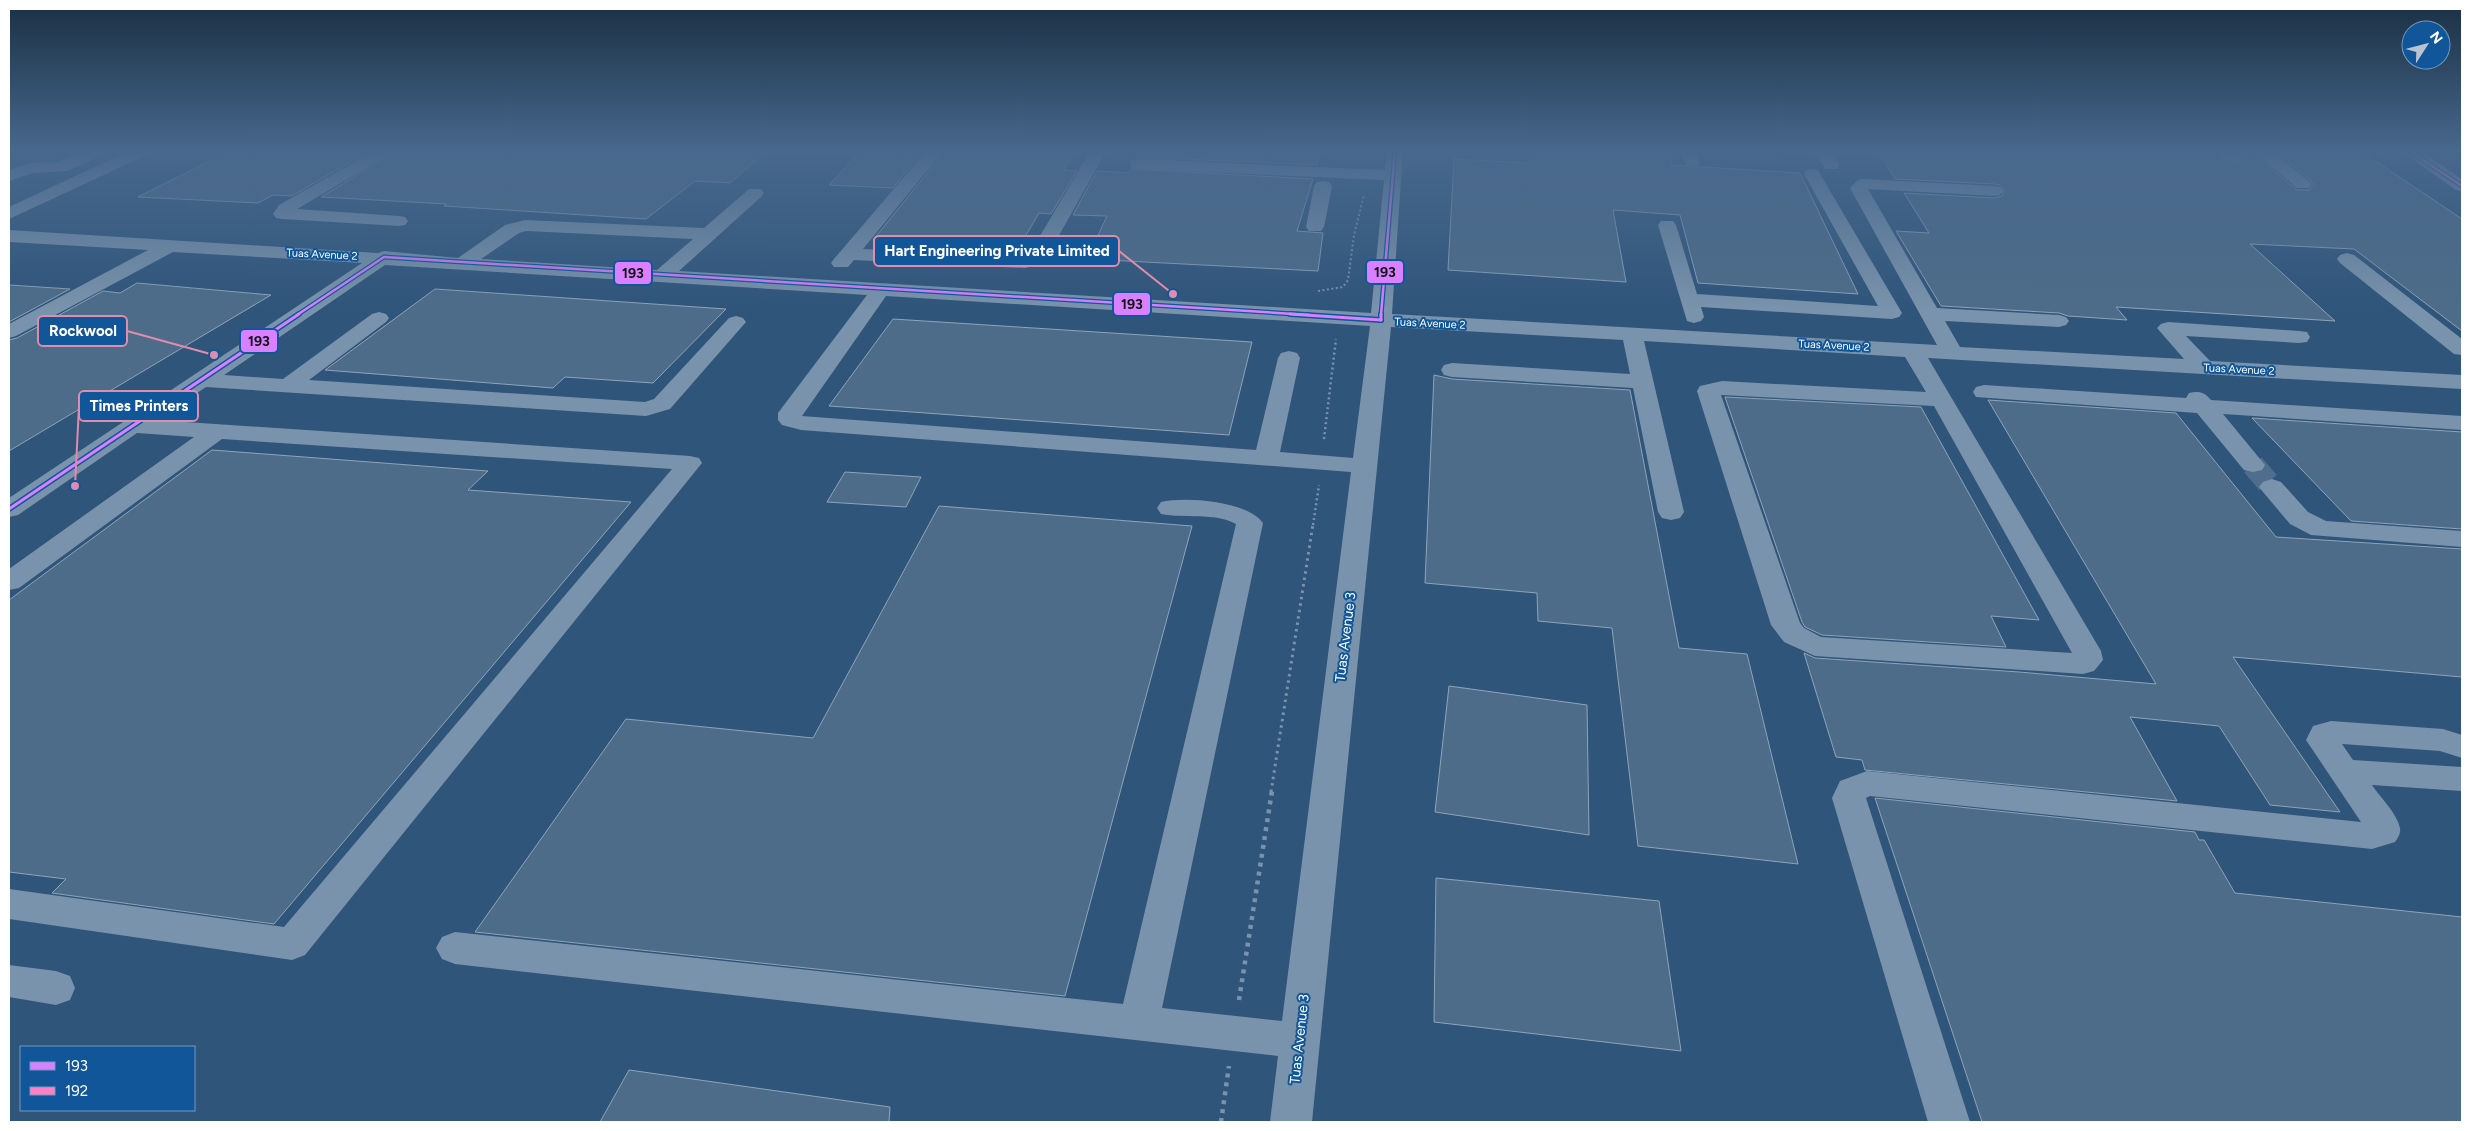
<svg xmlns="http://www.w3.org/2000/svg" width="2471" height="1131" viewBox="0 0 2471 1131" font-family="Figtree,sans-serif">
	<rect width="100%" height="100%" fill="#30557a"/>
	<!-- building -->
	<g fill="#4d6c89" stroke="#8ea4b9">
		<polygon points="232,150 371,150 292,196 273,195 258,203 138,197"/>
		<polygon points="399,150 768,150 730,183 695,181 646,219 444,206 447,204 321,197"/>
		<polygon points="946,150 1075,150 1064,170 1077,171 1051,214 1039,213 1019,247 873,240"/>
		<polygon points="1142,150 1321,150 1317,165 1138,157"/>
		<polygon points="1530,150 1669,150 1672,165 1800,173 1858,294 1698,283 1680,215 1613,210 1626,282 1448,270 1454,159 1530,163"/>
		<polygon points="1877,150 2214,150 2228,163 2242,162 2244,158 2238,150 2250,150 2297,190 2309,190 2314,184 2274,150 2359,150 2462,219 2462,331 2354,249 2250,244 2335,321 2116,307 2127,320 2068,316 2059,313 1941,306 1896,231 1929,233 1904,193 1994,198 2002,196 2004,190 2000,185 1994,184 1895,179"/>
		<polygon points="858,154 919,156 893,188 829,185"/>
		<polygon points="1131,169 1313,179 1297,231 1323,233 1318,271 1087,259 1107,216 1073,215 1097,171 1129,173"/>
		<polygon points="137,283 271,295 9,451 9,340 17,338 103,291 120,293"/>
		<polygon points="9,285 70,289 9,322"/>
		<polygon points="435,289 726,309 653,383 565,377 553,388 325,370"/>
		<polygon points="893,319 1252,342 1229,435 829,406"/>
		<polygon points="1434,375 1452,379 1630,390 1679,648 1747,654 1798,864 1638,846 1612,628 1538,621 1537,593 1425,583"/>
		<polygon points="1725,397 1921,407 2039,620 1991,616 2006,647 1822,635 1805,627 1802,622"/>
		<polygon points="1988,400 2176,413 2276,537 2462,549 2462,677 2233,657 2340,812 2270,805 2219,726 2130,717 2177,801 1865,770 1862,760 1836,757 1804,653 1815,658 2019,672 2156,684"/>
		<polygon points="2252,418 2462,432 2462,529 2351,521"/>
		<polygon points="212,450 488,471 468,490 631,502 274,924 52,893 66,879 9,872 9,600"/>
		<polygon points="845,472 921,477 906,507 827,502"/>
		<polygon points="939,506 1192,526 1065,996 475,932 626,719 813,738"/>
		<polygon points="1449,686 1587,705 1589,835 1435,812"/>
		<polygon points="1875,798 2195,832 2199,840 2204,840 2235,893 2462,917 2462,1122 1982,1122"/>
		<polygon points="1436,878 1659,901 1681,1051 1434,1022"/>
		<polygon points="629,1070 890,1107 889,1122 600,1122"/>
	</g>
	<g fill="none" stroke-linecap="round" stroke-linejoin="round">
		<!-- minor-tunnel -->
		<polyline stroke="#4f6e8e" stroke-width="23" stroke-dasharray="23 12" stroke-linecap="butt" points="2253,465 2272,487"/>
		<!-- path-far3 -->
		<g stroke="#7a93ac" stroke-width="2" stroke-dasharray="2 2.5" stroke-linecap="butt">
			<polyline points="2374,150 2385,157"/>
			<polyline points="1318,291 1343,287 1348,280 1354,235 1364,195"/>
		</g>
		<!-- path-far2 -->
		<g stroke="#7a93ac" stroke-width="2.5" stroke-dasharray="2 3" stroke-linecap="butt">
			<polyline points="1324,439 1336,339"/>
			<polyline points="1313,525 1319,485"/>
		</g>
		<!-- path-far1 -->
		<polyline stroke="#7a93ac" stroke-width="3" stroke-dasharray="2.5 4" stroke-linecap="butt" points="1271,792 1313,524"/>
		<!-- path -->
		<g stroke="#7a93ac" stroke-width="4.5" stroke-dasharray="4 5" stroke-linecap="butt">
			<polyline points="1239,1000 1272,791"/>
			<polyline points="1221,1122 1229,1066"/>
		</g>
		<!-- minor -->
		<g fill="#7a93ac" fill-rule="evenodd">
			<polygon points="86,150 109,150 107,153 67,171 33,173 9,181 9,170 31,163 58,162"/>
			<polygon points="131,150 153,150 151,153 9,219 9,207"/>
			<polygon points="376,150 397,150 297,209 399,216 405,217 408,221 405,225 399,226 282,219 276,218 273,214 279,205"/>
			<polygon points="927,150 944,150 863,249 1022,256 1031,251 1091,150 1107,150 1048,255 1045,259 1026,268 854,260 848,267 834,267 831,263 834,259"/>
			<path d="M1387,150H1403L1392,314L1937,345L1850,188L1858,180L1864,179L1994,186L2000,187L2003,191L2000,195L1994,196L1868,189L1937,308L2059,315L2066,317L2069,321L2066,325L2059,327L1945,321L1960,347L2184,359L2157,328L2161,324L2168,322L2299,331L2307,332L2310,337L2307,342L2299,343L2186,336L2210,361L2462,375V389L1928,358L2101,651L2103,660L2094,671L2083,674L1815,656L1784,642L1771,625L1697,391L1700,386L1722,381L1926,392L1905,357L1644,341L1684,512L1680,518L1671,520L1662,518L1658,512L1633,388L1452,377L1444,375L1441,370L1444,365L1452,363L1630,374L1623,340L1391,327L1312,1122H1270L1278,1056L455,964L442,959L436,948L442,937L455,932L1123,1004L1236,524C1214,512 1185,519 1161,514L1157,508L1161,502C1185,496 1248,501 1263,523L1162,1008L1282,1021L1351,472L801,430L782,425L778,420V413L867,295L385,265L224,375L283,379L372,314L379,312L386,314L389,318L386,322L309,380L645,402L654,399L729,318L736,316L743,318L746,322L670,409L646,416L206,387L156,420L690,456L699,458L702,463L305,955L292,960L9,919V889L284,927L672,469L222,439L19,588L9,590V569L194,437L137,433L18,515L9,517V498L362,263L173,252L16,336L9,338V324L148,250L9,242V230L378,253L384,251L458,258L505,225L525,220L704,228L749,189H761L764,193L761,197L679,271L1371,313L1384,180L1138,169L1132,168L1130,164L1132,160L1138,159L1385,170ZM526,231L693,239L657,270L481,259L519,233ZM886,296L1370,326L1353,458L1280,452L1300,358L1297,353L1289,351L1281,353L1278,358L1256,450L802,416ZM1721,395L1934,406L2072,653L1821,637L1804,628L1800,623Z"/>
			<polygon points="1679,150 1695,150 1700,161 1698,165 1686,165"/>
			<polygon points="1813,150 1829,150 1839,165 1837,169 1825,169"/>
			<polygon points="2216,150 2235,150 2242,158 2240,161 2228,161"/>
			<polygon points="2252,150 2271,150 2312,184 2309,188 2297,188"/>
			<polygon points="2399,150 2419,150 2462,179 2462,191 2456,190"/>
			<polygon points="1812,169 1818,170 1820,174 1902,313 1899,317 1892,319 1701,307 1704,317 1701,321 1694,323 1687,321 1658,225 1661,221 1673,221 1676,225 1697,294 1878,306 1804,174 1806,170"/>
			<polygon points="1323,181 1329,182 1332,186 1324,227 1321,231 1309,231 1306,227 1314,186 1317,182"/>
			<polygon points="2347,253 2354,255 2462,339 2462,355 2454,354 2340,263 2337,259 2340,255"/>
			<path d="M1984,385L2186,398L2189,393C2199,391 2204,392 2211,400L2462,416V430L2223,414L2265,465L2262,470L2253,472L2244,470L2197,413L1976,397L1973,392L1976,387Z"/>
			<polygon points="2272,479 2281,482 2308,512 2326,521 2462,531 2462,547 2311,535 2290,524 2263,492 2259,487 2263,482"/>
			<path d="M2331,721L2443,729L2462,735V758L2440,751L2342,744L2353,760L2462,767V791L2372,785C2380,797 2397,813 2400,828C2401,833 2398,838 2395,842L2372,849L1870,796L1866,798L1970,1122H1928L1832,798L1840,781L1867,771L2361,822L2306,740L2313,726Z"/>
			<polygon points="9,965 56,971 70,976 75,988 70,1000 56,1005 9,997"/>
		</g>
		<!-- bus-1-far1 casing -->
		<g stroke="#105699" stroke-width="5">
			<g id="bus-1-far1">
				<polyline points="384,257 1310,315"/>
				<polyline points="297,315 384,257"/>
				<polyline points="1381,315 1395,150"/>
			</g>
		</g>
		<!-- bus-1 casing -->
		<g stroke="#105699" stroke-width="6">
			<g id="bus-1">
				<polyline points="1290,314 1381,320"/>
				<polyline points="1381,320 1381,314"/>
				<polyline points="9,509 299,314"/>
			</g>
		</g>
		<!-- bus-2 casing -->
		<g stroke="#105699" stroke-width="5">
			<polyline id="bus-2" points="2408,150 2462,186"/>
		</g>
		<!-- bus-1-far1 -->
		<use href="#bus-1-far1" stroke="#d880ff" stroke-width="2.5"/>
		<!-- bus-1 -->
		<use href="#bus-1" stroke="#d880ff" stroke-width="3"/>
		<!-- bus-2 -->
		<use href="#bus-2" stroke="#ff80c5" stroke-width="2.5"/>
	</g>
	<!-- sky -->
	<linearGradient id="sky" x2="0" y2="1"><stop stop-color="#1a2f43"/><stop offset="0.49" stop-color="#48688d"/><stop offset="1" stop-color="#48688d" stop-opacity="0"/></linearGradient>
	<rect width="2471" height="309" fill="url(#sky)"/>
	<g text-anchor="middle" stroke-width="4" stroke-linejoin="round" paint-order="stroke">
		<!-- far-street labels -->
		<g font-size="11" fill="#fff" stroke="#105699">
			<text transform="translate(322 254) rotate(3)" y="4">Tuas Avenue 2</text>
			<text transform="translate(1430 323) rotate(3)" y="4">Tuas Avenue 2</text>
			<text transform="translate(1834 345) rotate(3)" y="4">Tuas Avenue 2</text>
			<text transform="translate(2239 369) rotate(3)" y="4">Tuas Avenue 2</text>
		</g>
		<!-- street labels -->
		<g font-size="14" fill="#fff" stroke="#105699">
			<text transform="translate(1345 637) rotate(-83)" y="5">Tuas Avenue 3</text>
			<text transform="translate(1299 1039) rotate(-84)" y="5">Tuas Avenue 3</text>
		</g>
	</g>
	<!-- callouts -->
	<path fill="none" stroke="#e08cad" stroke-width="2" d="M1173 294L1119 251M214 355L127 331M75 486L79 406"/>
	<g fill="#e08cad" stroke="#105699" stroke-width="2">
		<circle cx="1173" cy="294" r="5"/>
		<circle cx="214" cy="355" r="5"/>
		<circle cx="75" cy="486" r="5"/>
	</g>
	<g fill="#105699" stroke="#e08cad" stroke-width="2">
		<rect x="874" y="236" width="245" height="30" rx="5"/>
		<rect x="38" y="316" width="89" height="30" rx="5"/>
		<rect x="79" y="391" width="119" height="30" rx="5"/>
	</g>
	<g font-size="15" text-anchor="middle" font-weight="bold" fill="#fff">
		<text x="997" y="256">Hart Engineering Private Limited</text>
		<text x="83" y="336">Rockwool</text>
		<text x="139" y="411">Times Printers</text>
	</g>
	<g stroke="#105699" stroke-width="2">
		<rect x="1366" y="260" width="38" height="24" rx="5" fill="#d880ff"/>
		<rect x="614" y="261" width="38" height="24" rx="5" fill="#d880ff"/>
		<rect x="1113" y="292" width="38" height="24" rx="5" fill="#d880ff"/>
		<rect x="240" y="329" width="38" height="24" rx="5" fill="#d880ff"/>
	</g>
	<g font-size="14" text-anchor="middle" font-weight="bold" fill="#111">
		<text x="1385" y="277">193</text>
		<text x="633" y="278">193</text>
		<text x="1132" y="309">193</text>
		<text x="259" y="346">193</text>
	</g>
	<!-- border -->
	<rect width="2471" height="1131" fill="none" stroke="#ffffff" stroke-width="20"/>
	<!-- legend -->
	<rect x="20" y="1046" width="175" height="65" fill="#105699" stroke="#709ac2"/>
	<rect x="30" y="1062" width="25" height="8" fill="#d880ff" stroke="#709ac2"/>
	<text x="65" y="1071" font-size="15" fill="#ffffff">193</text>
	<rect x="30" y="1087" width="25" height="8" fill="#ff80c5" stroke="#709ac2"/>
	<text x="65" y="1096" font-size="15" fill="#ffffff">192</text>
	<!-- north arrow -->
	<g transform="translate(2426 45) rotate(54)"><circle r="24" fill="#105699" stroke="#709ac2"/>
	<path d="M0-4L9 19L0 12L-9 19Z" fill="#b7c4d0"/>
	<text y="-8" font-size="14" font-weight="bold" text-anchor="middle" fill="#ffffff">N</text>
	</g>
</svg>
